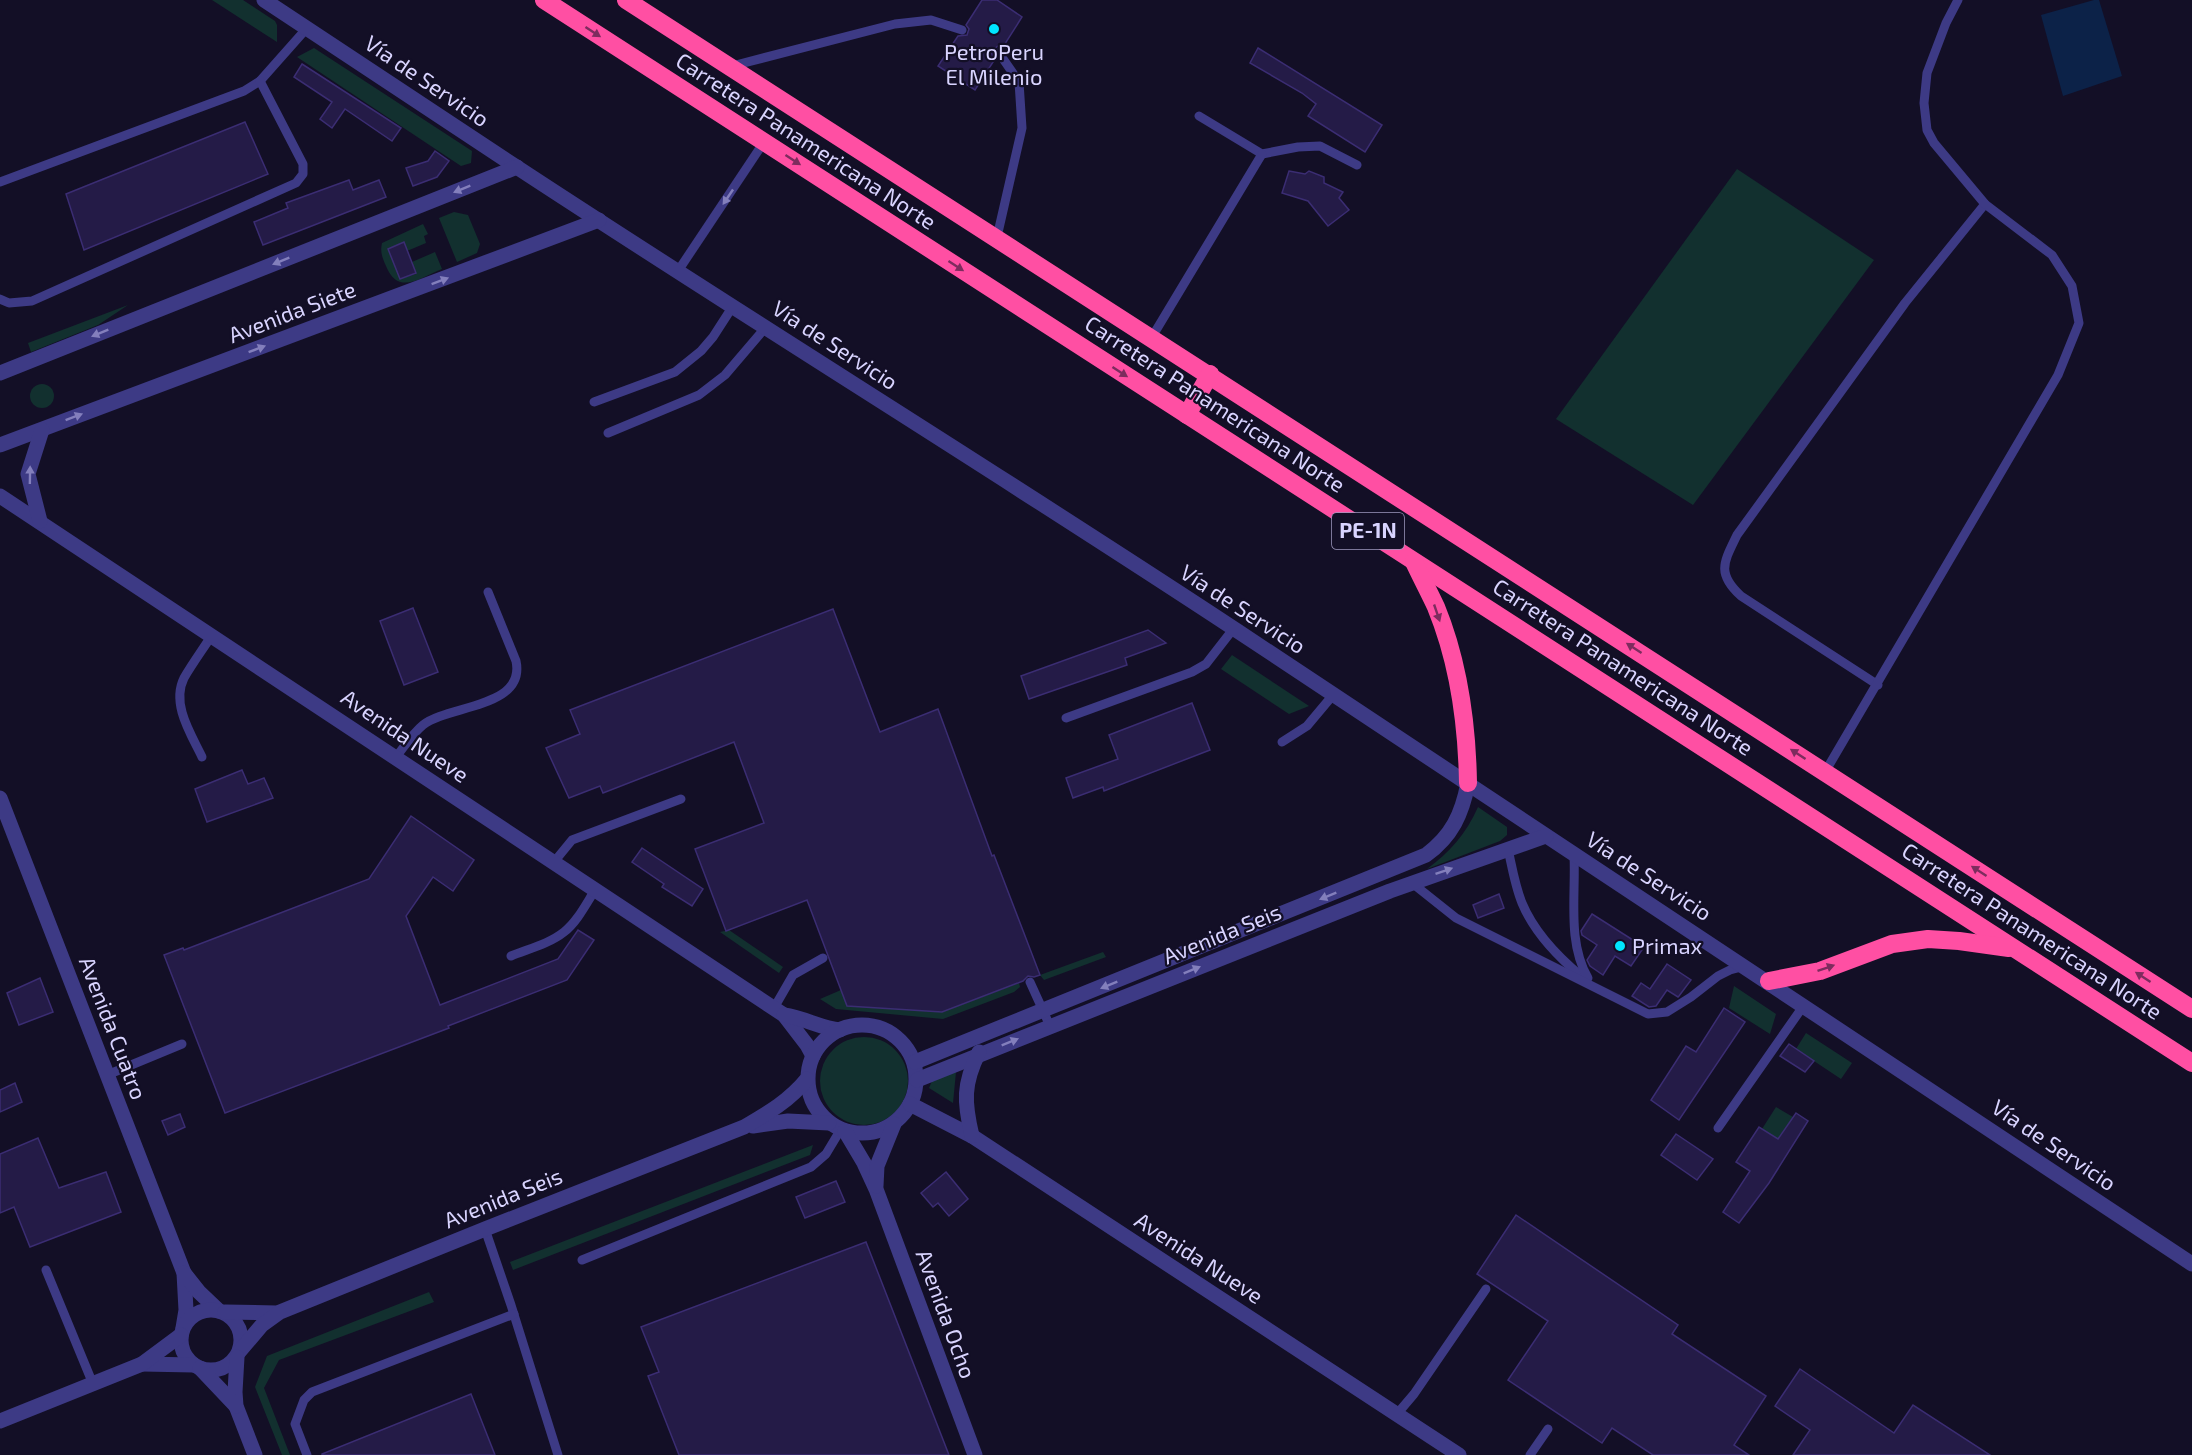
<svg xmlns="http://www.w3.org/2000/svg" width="2192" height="1455" viewBox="0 0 2192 1455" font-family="'Exo 2',sans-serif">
	<rect width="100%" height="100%" fill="#130f26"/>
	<!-- green -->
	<g fill="#12302f">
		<polygon points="212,0 243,0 275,21 277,25 277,42"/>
		<polygon points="314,48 472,151 471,163 461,166 297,57"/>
		<polygon points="1737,169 1874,260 1693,505 1556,419"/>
		<polygon points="454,212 468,215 480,244 477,253 457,262 439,218"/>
		<path d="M423,224L428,234L424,236L426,243L407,251L395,266L400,279L416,274L412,262L435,252L442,269C420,278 398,296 386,266C382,257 380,252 382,243Z"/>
		<polygon points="128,305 98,325 31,352 28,343"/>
		<circle cx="42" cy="396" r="12"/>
		<polygon points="1232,655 1309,706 1289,714 1221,669"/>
		<path d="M1478,807L1507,827V835L1500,841L1427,869C1450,852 1466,834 1478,807Z"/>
		<polygon points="729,930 783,967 779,973 720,932"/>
		<polygon points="1103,952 1106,957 1044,980 1040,975"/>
		<polygon points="1019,983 1020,987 1014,992 943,1019 836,1009 820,999 841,990 942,1012"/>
		<polygon points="1734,986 1776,1014 1770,1034 1729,1008"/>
		<polygon points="1806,1033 1852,1063 1841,1079 1796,1049"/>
		<circle cx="864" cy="1081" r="44"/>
		<polygon points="956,1072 953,1103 929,1088 932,1081"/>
		<polygon points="1776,1107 1793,1117 1778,1139 1762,1129"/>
		<polygon points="813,1145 810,1155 513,1270 510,1262"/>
		<polygon points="429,1292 434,1302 279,1360 264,1388 290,1455 282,1455 255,1387 267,1356"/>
	</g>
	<!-- water -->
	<polygon fill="#0c2248" points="2094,0 2099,0 2122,76 2063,96 2041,15"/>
	<!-- building -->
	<g fill="#241b47" stroke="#3b2d73" stroke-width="1.5">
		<polygon points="982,0 997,0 1022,17 1003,47 998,46 993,50 992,54 995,59 975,90 938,66 958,36 967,35 969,29 966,25"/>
		<polygon points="1258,48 1382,125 1365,152 1308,116 1316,104 1302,93 1250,63"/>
		<polygon points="302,64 401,128 392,141 345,109 332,128 320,119 332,102 294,77"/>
		<polygon points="245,122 268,174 84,250 66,194"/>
		<polygon points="435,151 449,161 437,177 413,186 406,168 428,161"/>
		<polygon points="1289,171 1305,174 1309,171 1324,177 1324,183 1343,192 1339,198 1349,210 1328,226 1308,201 1282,193"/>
		<polygon points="349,180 353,190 379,180 386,197 263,245 254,222 288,208 286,203"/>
		<polygon points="404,242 416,273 400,279 388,249"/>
		<polygon points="413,608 438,672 404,685 380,621"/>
		<polygon points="833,609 880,732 938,709 992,856 994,855 1040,975 1034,977 1028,976 1023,981 942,1012 847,1006 807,900 726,931 695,849 764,823 734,742 603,793 600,786 569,798 546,748 580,734 570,710"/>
		<polygon points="1148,630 1166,643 1125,658 1127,665 1029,699 1021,676"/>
		<polygon points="1192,703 1210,750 1104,791 1103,787 1073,798 1066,778 1118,759 1109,735"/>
		<polygon points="242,770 248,784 264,778 273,798 207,822 195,789"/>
		<polygon points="411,816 474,860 453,891 433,877 406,916 440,1005 558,959 578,930 594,940 567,980 448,1026 449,1028 225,1113 164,955 183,948 184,950 369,879"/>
		<polygon points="642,848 703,889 692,906 662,887 664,884 632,862"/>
		<polygon points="1499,894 1504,908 1478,918 1473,905"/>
		<polygon points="1592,914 1644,947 1631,966 1615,956 1603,975 1590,966 1587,960 1597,945 1582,935 1581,931"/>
		<polygon points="1667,964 1691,980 1679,996 1678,997 1667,990 1656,1006 1649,1007 1632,996 1641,983 1650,989"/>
		<polygon points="40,978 53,1012 19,1025 7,993"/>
		<polygon points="1724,1008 1745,1022 1679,1120 1651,1100 1686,1046 1696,1052"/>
		<polygon points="1789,1044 1814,1061 1805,1072 1780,1056"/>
		<polygon points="15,1083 22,1102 0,1112 0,1090"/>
		<polygon points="1796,1113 1808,1121 1769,1183 1739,1223 1723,1212 1750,1171 1736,1162 1759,1127 1778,1139"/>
		<polygon points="180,1114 185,1127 168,1135 162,1121"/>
		<polygon points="1676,1134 1713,1159 1697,1180 1661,1155"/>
		<polygon points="38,1138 59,1188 106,1172 121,1212 30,1247 14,1207 0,1213 0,1154"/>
		<polygon points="946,1172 968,1199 949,1216 938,1203 933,1207 921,1193"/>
		<polygon points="836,1181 845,1202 805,1218 796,1197"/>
		<polygon points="1516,1215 1678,1325 1672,1334 1766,1396 1734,1445 1749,1455 1653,1455 1612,1428 1602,1443 1508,1380 1548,1321 1477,1274"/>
		<polygon points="866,1242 949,1455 679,1455 648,1376 659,1372 641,1327"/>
		<polygon points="1800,1369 1894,1433 1913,1405 1990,1455 1793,1455 1810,1430 1775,1406"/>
		<polygon points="471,1394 495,1455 322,1455 322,1454"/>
	</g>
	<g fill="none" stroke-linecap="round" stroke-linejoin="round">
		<!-- lane -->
		<g stroke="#3d3a85" stroke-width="9">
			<polyline points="732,66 895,24 931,20 962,30"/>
			<polyline points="1199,116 1262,154 1298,147 1320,146 1357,165"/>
			<polyline points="0,182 244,91 260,81 307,28"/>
			<polyline points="997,237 1022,128 1019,82 999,53"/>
			<polyline points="678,271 764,142"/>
			<polyline points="0,299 9,303 32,301 296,183 303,174 303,164 260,81"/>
			<polyline points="1152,337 1262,154"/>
			<polyline points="594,402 675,372 701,351 713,337 733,306"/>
			<polyline points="608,433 699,395 725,375 766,327"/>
			<path d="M1878,685L1741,596C1716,573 1724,562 1737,535L1905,303L1985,204"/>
			<polyline points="1066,718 1192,672 1206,664 1234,628"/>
			<polyline points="1282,742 1307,726 1333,695"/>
			<path d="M202,757C191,734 171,704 184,678C192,664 203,649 212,635"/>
			<path d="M396,757C404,747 413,733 423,725C448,705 526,708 516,661L488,592"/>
			<polyline points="1825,772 2058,375 2079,323 2072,286 2052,255 1985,204 1934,143 1927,130 1924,103 1927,73 1946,23 1958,0"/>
			<path d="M1508,849C1512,867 1515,886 1522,903C1534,932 1557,956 1581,976"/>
			<path d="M1574,855C1576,896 1567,942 1588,978"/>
			<polyline points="554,862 572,840 681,799"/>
			<polyline points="1412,883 1456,918 1648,1014 1667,1012 1691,997 1718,976 1730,970 1745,966"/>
			<path d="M511,956C528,949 549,944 564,932C577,922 586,904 595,890"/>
			<polyline points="1030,982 1050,1026"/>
			<polyline points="774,1008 793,975 823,958"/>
			<polyline points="107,1075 182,1044"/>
			<polyline points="1718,1128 1804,1005"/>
			<polyline points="485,1229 511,1305 558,1455"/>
			<polyline points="582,1260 811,1167 826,1154 841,1129"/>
			<polyline points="46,1270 93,1384"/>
			<polyline points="1397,1414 1414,1394 1486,1289"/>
			<polyline points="307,1455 295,1424 304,1400 312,1392 514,1314"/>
			<polyline points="1530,1455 1548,1429"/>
		</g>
		<!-- street -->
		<g stroke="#3d3a85" stroke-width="15">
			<path d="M264,0C348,55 431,111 515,166C754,323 998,473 1236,630C1555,841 1874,1052 2192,1264"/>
			<polyline points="0,373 517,167"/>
			<polyline points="0,445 599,220"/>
			<polyline points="0,496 784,1015 807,1045 813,1056"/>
			<polyline points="40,521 28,474 42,430"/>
			<polyline points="0,798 184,1273 186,1310 183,1328"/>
			<path d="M784,1015C805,1018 820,1028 840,1030"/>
			<circle cx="862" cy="1079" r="54"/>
			<path d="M915,1062L1426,855C1452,836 1462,814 1468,783"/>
			<polyline points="917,1080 1390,891 1546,836"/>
			<polyline points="910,1104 972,1136 1459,1455"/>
			<polyline points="753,1126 788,1121 829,1123"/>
			<polyline points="845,1131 864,1163 876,1189 975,1455"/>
			<path d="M972,1136C964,1102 963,1084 979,1052"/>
			<polyline points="876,1186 877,1166 894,1124"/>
			<polyline points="184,1273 199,1292 219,1311"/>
			<circle cx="211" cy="1340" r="30"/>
			<polyline points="225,1312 277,1313"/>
			<path d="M239,1352L262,1325L280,1312L485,1229L744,1127C768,1113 789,1101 807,1079"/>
			<polyline points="237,1357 235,1392 236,1406 255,1455"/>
			<polyline points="142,1364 194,1365"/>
			<polyline points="200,1368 236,1406"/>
			<polyline points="0,1421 142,1364 181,1335"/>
		</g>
		<!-- highway -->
		<g stroke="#ff4fa3" stroke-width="18">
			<polyline points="544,0 2192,1063"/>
			<polyline points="626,0 2192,1009"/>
			<polyline points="1187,415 1210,374"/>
			<path d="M1414,562C1421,577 1429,592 1436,607C1459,663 1467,723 1468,783"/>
			<polyline points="1769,981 1820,971 1892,944 1928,939 1959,941 2009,948"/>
		</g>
	</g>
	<!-- one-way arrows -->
	<defs><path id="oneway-solid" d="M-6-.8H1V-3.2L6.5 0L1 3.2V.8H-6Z" transform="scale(1.5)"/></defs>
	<g fill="#7d2c5e">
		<use href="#oneway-solid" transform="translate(593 32) rotate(33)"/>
		<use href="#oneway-solid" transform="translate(793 160) rotate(33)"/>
		<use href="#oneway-solid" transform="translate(956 266) rotate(33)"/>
		<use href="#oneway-solid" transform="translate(1120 372) rotate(33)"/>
		<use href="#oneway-solid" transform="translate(1437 613) rotate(71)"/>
		<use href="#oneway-solid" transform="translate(1634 648) rotate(-147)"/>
		<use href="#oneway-solid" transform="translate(1798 754) rotate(-147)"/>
		<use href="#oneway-solid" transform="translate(1979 871) rotate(-147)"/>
		<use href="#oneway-solid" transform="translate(1826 968) rotate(-19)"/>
		<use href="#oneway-solid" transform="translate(2143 977) rotate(-147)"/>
	</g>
	<g fill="#837fbc">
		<use href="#oneway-solid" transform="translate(462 189) rotate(158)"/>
		<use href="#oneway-solid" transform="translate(728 197) rotate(124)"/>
		<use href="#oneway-solid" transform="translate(281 261) rotate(158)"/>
		<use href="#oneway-solid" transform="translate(440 281) rotate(-21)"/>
		<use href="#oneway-solid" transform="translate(100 333) rotate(158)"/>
		<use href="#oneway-solid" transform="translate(257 349) rotate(-21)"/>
		<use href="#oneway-solid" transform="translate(74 417) rotate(-21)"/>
		<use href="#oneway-solid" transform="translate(30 475) rotate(-89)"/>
		<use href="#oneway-solid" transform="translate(1444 871) rotate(-19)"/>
		<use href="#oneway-solid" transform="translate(1328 896) rotate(158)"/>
		<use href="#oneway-solid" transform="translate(1192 970) rotate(-22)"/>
		<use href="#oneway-solid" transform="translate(1109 985) rotate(158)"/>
		<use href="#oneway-solid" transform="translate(1010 1042) rotate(-22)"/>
	</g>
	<!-- markers -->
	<g fill="#00e5ff" stroke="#130f26" stroke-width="2">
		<circle cx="994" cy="29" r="6"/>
		<circle cx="1620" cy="946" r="6"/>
	</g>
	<g text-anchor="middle" stroke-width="4.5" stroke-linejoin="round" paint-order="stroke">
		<!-- shield labels -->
		<rect fill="#130f26" stroke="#9e99be" stroke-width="1.5" x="1332" y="513" width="72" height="36" rx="4.5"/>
		<g font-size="21" font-weight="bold" fill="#d9d4ff">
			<text x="1368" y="538">PE-1N</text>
		</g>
		<!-- poi labels -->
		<g font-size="22" fill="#d9d4ff" stroke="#130f26">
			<text x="994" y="60">PetroPeru<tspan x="994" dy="25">El Milenio</tspan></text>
			<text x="1632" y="954" text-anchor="start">Primax</text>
		</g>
		<!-- street labels -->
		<g font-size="22" fill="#d9d4ff" stroke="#130f26">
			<text transform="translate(427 81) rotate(34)" y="8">Vía de Servicio</text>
			<text transform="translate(806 141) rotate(33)" y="8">Carretera Panamericana Norte</text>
			<text transform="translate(292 312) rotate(-21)" y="8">Avenida Siete</text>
			<text transform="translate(835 345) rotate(33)" y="8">Vía de Servicio</text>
			<text transform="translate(1215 404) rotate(33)" y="8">Carretera Panamericana Norte</text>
			<text transform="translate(1243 609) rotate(33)" y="8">Vía de Servicio</text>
			<text transform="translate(1623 667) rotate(33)" y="8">Carretera Panamericana Norte</text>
			<text transform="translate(405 736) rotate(34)" y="8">Avenida Nueve</text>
			<text transform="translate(1649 876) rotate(33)" y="8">Vía de Servicio</text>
			<text transform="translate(2032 931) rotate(33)" y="8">Carretera Panamericana Norte</text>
			<text transform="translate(1222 934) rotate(-22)" y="8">Avenida Seis</text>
			<text transform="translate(113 1028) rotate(69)" y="8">Avenida Cuatro</text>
			<text transform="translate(2054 1145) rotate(34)" y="8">Vía de Servicio</text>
			<text transform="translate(503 1198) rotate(-22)" y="8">Avenida Seis</text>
			<text transform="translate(1199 1258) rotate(33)" y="8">Avenida Nueve</text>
			<text transform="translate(946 1314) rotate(70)" y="8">Avenida Ocho</text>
		</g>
	</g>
</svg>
